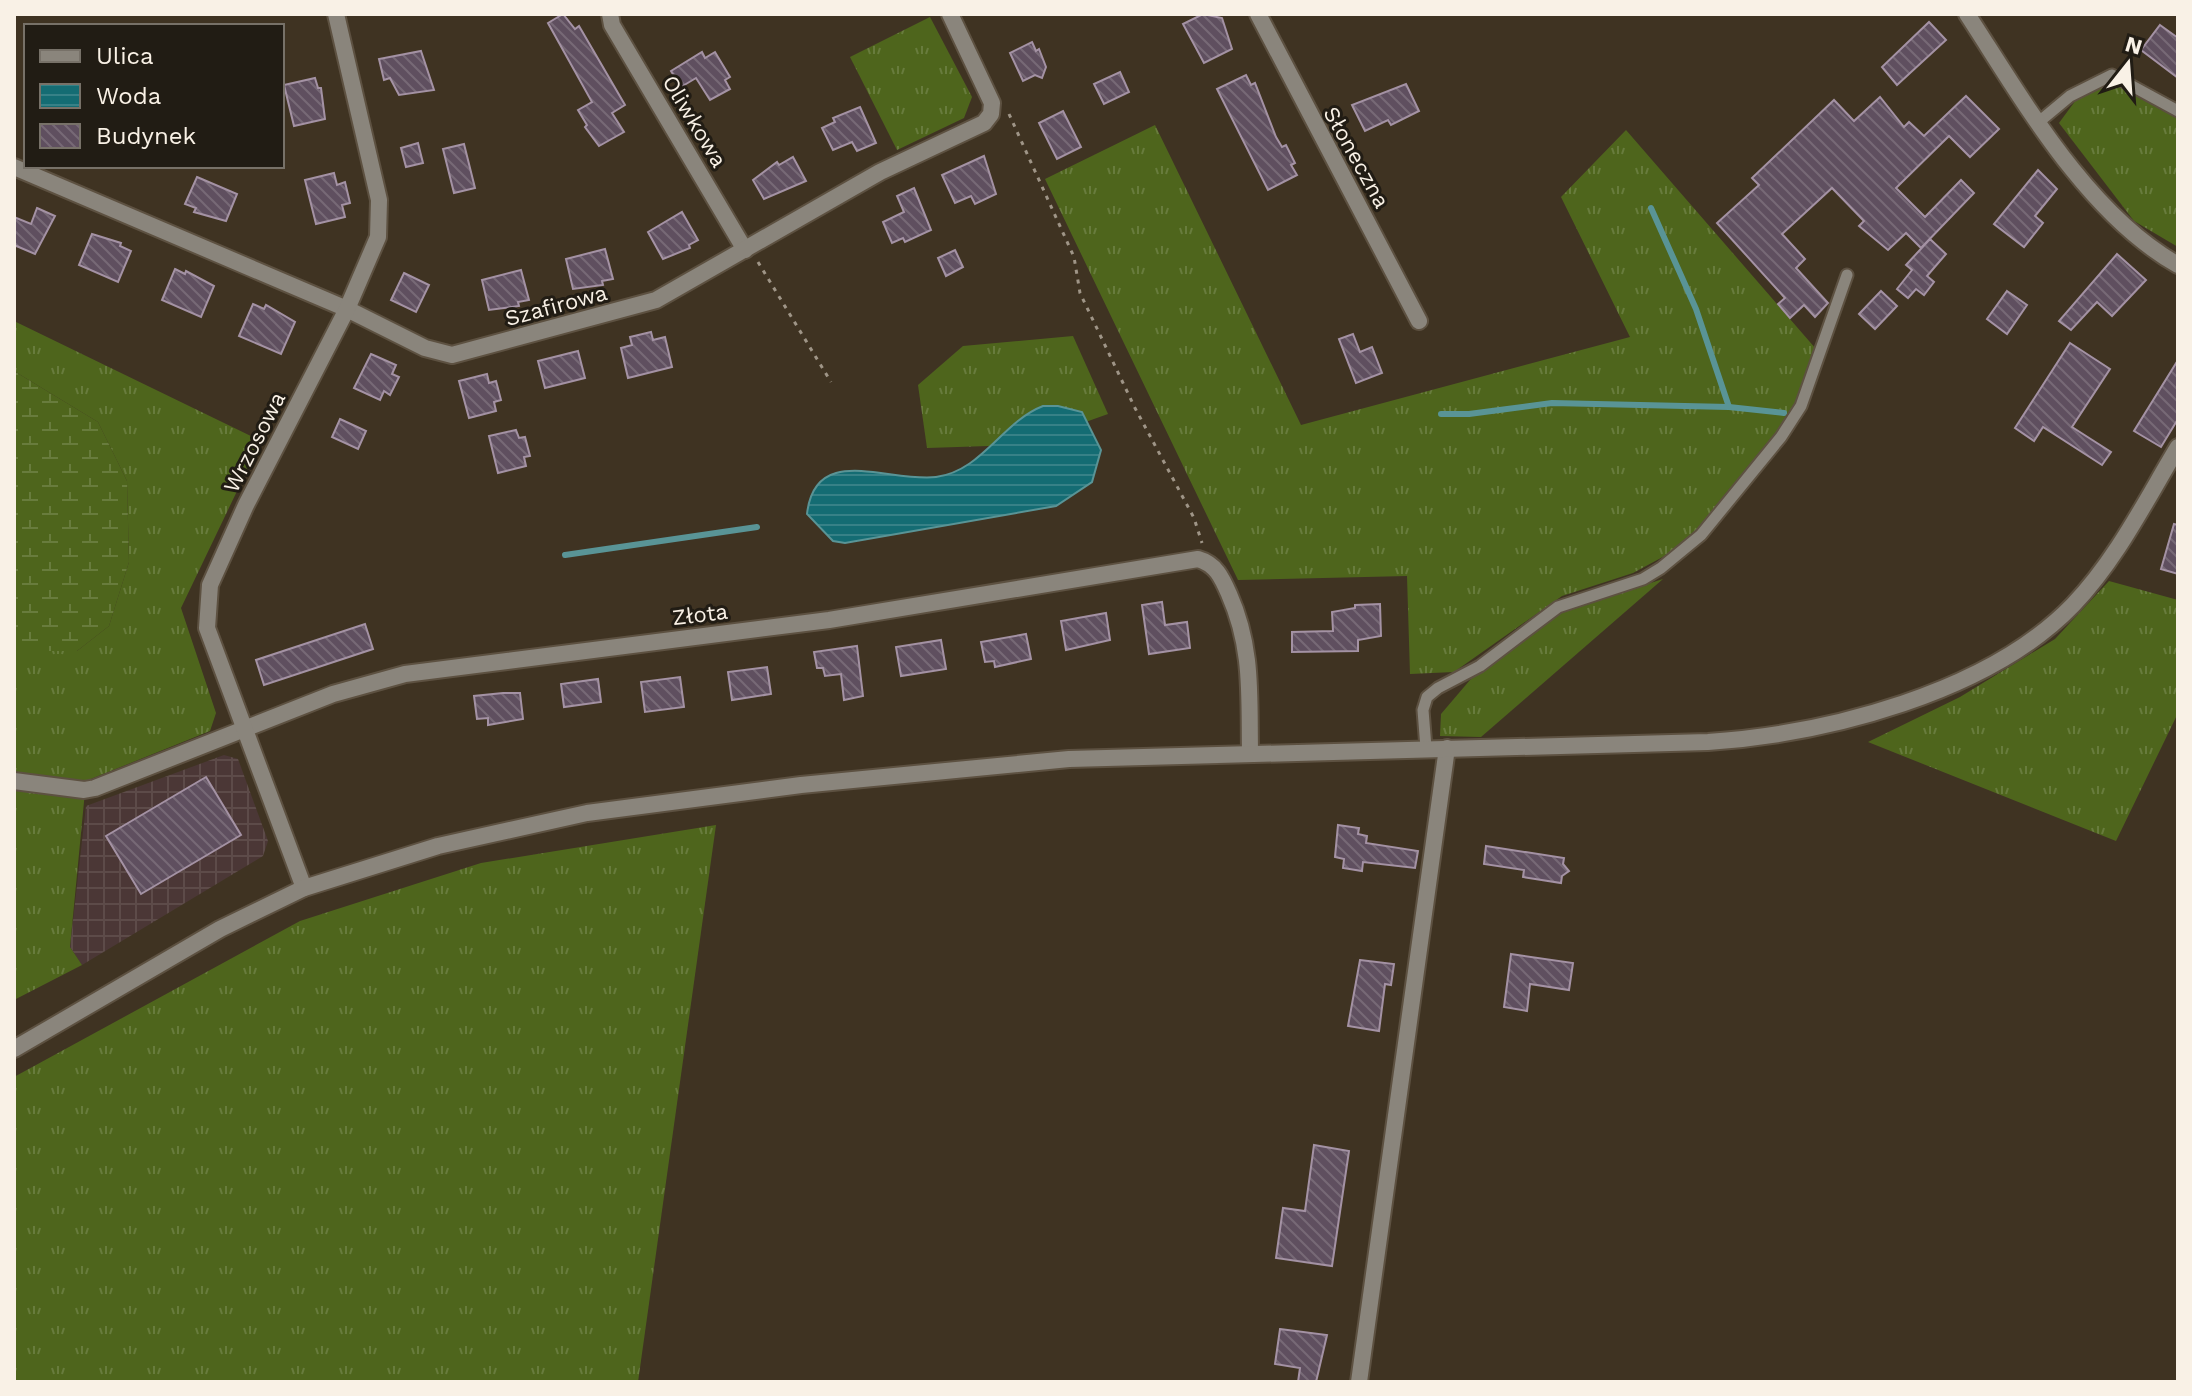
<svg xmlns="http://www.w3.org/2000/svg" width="2192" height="1396" viewBox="0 0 2192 1396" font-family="'Work Sans',sans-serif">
	<defs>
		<pattern id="industrial-grid" width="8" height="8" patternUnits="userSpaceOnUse" patternTransform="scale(2)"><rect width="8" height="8" fill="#4b3736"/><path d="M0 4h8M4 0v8" fill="none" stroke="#5d4b49"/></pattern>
		<pattern id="grass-tufts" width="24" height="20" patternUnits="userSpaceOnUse" patternTransform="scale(2)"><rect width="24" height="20" fill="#4e651c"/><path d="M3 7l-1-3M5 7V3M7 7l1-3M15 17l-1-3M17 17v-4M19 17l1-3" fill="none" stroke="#687c3d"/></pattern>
		<pattern id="wetland-marsh" width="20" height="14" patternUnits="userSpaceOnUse" patternTransform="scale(2)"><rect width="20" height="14" fill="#4e651c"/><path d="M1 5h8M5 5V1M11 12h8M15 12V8" fill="none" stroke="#687c3d"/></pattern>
		<pattern id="water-rules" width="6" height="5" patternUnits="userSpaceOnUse" patternTransform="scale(2)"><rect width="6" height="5" fill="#146c73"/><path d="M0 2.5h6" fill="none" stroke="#378187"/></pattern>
		<pattern id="building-back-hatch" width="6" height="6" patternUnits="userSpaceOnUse" patternTransform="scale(2)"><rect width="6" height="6" fill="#5f4f5f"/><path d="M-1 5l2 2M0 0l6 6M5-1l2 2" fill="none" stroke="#776976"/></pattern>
	</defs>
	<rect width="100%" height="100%" fill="#3f3322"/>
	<!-- industrial -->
	<polygon fill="url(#industrial-grid)" points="224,755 238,759 268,841 263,856 82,965 70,947 86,806"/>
	<!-- grass -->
	<g fill="url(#grass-tufts)">
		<polygon points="930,17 972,97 964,118 897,150 850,57"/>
		<polygon points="2118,86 2178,119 2178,247 2134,221 2059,123 2084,89"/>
		<polygon points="1155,125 1301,425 1630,337 1561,197 1626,130 1816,349 1792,417 1715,512 1672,552 1633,573 1562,596 1454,672 1410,674 1407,576 1238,580 1045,179"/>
		<polygon points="14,321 261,441 181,608 216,713 210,731 86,781 70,947 82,965 14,1000 14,651 77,651 109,626 129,562 127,481 98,422 14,371"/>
		<polygon points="1073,336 1108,414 1021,445 927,448 918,385 963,346"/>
		<polygon points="1663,579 1481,737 1440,736 1441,714 1470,680 1560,612"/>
		<polygon points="2109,581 2178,600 2178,713 2116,841 1868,742 1960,697 2055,639"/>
		<polygon points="716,825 638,1382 14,1382 14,1077 300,921 481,863"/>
	</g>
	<!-- wetland -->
	<polygon fill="url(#wetland-marsh)" points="14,371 98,422 127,481 129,562 109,626 77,651 14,651"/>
	<!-- water -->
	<path fill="url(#water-rules)" stroke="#599496" stroke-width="2" d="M1043,406H1058L1082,412L1101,450L1092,482L1056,506L845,543L833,541L807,514C815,442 889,483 936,477C982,471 1002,422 1043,406Z"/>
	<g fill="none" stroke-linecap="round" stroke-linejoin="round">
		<!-- stream -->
		<g stroke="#599496" stroke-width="6">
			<polyline points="1651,208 1696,309 1729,407"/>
			<polyline points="1441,414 1469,414 1552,403 1729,407 1784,413"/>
			<polyline points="565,555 757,527"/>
		</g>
	</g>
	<!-- building -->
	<g fill="url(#building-back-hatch)" stroke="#a492a4" stroke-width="2">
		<polygon points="563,14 575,29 579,26 625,105 612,113 624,132 599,146 585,127 587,125 578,110 592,102 548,23"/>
		<polygon points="1203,14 1222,18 1232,49 1204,63 1183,24"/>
		<polygon points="1929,22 1946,40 1897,85 1882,67"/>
		<polygon points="2160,25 2178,38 2178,78 2141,50"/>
		<polygon points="1032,42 1036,51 1039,49 1046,67 1042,78 1035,75 1023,81 1010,53"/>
		<polygon points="421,51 434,90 399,95 390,78 384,80 379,59"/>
		<polygon points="702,52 705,58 715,52 730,77 725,80 730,89 710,100 696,78 681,87 671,71"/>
		<polygon points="1120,72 1129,92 1104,104 1094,84"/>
		<polygon points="1246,75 1251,85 1255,83 1276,137 1282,147 1286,145 1295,163 1291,165 1297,175 1268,190 1217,89"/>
		<polygon points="315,78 318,88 321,88 325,119 294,126 284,85"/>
		<polygon points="1406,84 1419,111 1391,125 1388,120 1365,131 1352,105"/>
		<polygon points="1966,96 1999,129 1970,157 1949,136 1896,188 1925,217 1961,180 1974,193 1921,248 1906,233 1888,250 1859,226 1864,221 1832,188 1782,234 1805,259 1796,268 1828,303 1815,317 1804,305 1790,318 1778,304 1785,298 1717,223 1759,185 1752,178 1834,100 1854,121 1880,97 1904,127 1909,122 1924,136"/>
		<polygon points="860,107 876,143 857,151 852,142 833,150 822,128 835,122 833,118"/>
		<polygon points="1063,111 1081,147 1057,159 1039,123"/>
		<polygon points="418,143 423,163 406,167 401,148"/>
		<polygon points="464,144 475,188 454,193 443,149"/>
		<polygon points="984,156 996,194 975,204 971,196 955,203 942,175"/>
		<polygon points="793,157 806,181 764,199 753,180 777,162 779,165"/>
		<polygon points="2038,170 2057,189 2035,216 2043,223 2024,247 1994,224"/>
		<polygon points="334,173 337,185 345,182 350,203 342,205 345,217 316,224 305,180"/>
		<polygon points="197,177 237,194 226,221 194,212 196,208 185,204"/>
		<polygon points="914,188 931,230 905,242 903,238 892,243 883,222 904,212 897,196"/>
		<polygon points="37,208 55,216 35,254 14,245 14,217 31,224"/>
		<polygon points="682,212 698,240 689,245 690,248 663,259 648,232"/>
		<polygon points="92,234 121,243 120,246 131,251 118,282 79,265"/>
		<polygon points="1930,239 1946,254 1927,276 1934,282 1924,295 1916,289 1908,298 1897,289 1912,270 1906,265"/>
		<polygon points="605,249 613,279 602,281 603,285 573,289 566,259"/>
		<polygon points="955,250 963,267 946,276 938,258"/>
		<polygon points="2117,254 2146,280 2112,316 2097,302 2071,330 2059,321"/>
		<polygon points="175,269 185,274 186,271 214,286 201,317 162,300"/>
		<polygon points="521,270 529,300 518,302 519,306 489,310 482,280"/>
		<polygon points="404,273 429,285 416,312 391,300"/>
		<polygon points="1881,291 1897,306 1875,329 1859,314"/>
		<polygon points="2007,291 2027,305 2007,334 1987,319"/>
		<polygon points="253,304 264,309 266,305 295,322 281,354 239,336"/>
		<polygon points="651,332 653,340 665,337 672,367 628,378 621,348 632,345 630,337"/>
		<polygon points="1353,334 1360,352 1372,347 1382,373 1356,383 1339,339"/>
		<polygon points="2070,343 2110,369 2072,427 2111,452 2102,465 2043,427 2034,441 2015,428"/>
		<polygon points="578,351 585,378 545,388 538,361"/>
		<polygon points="371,354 396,365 392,374 399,377 390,395 384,391 380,400 354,388"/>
		<polygon points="2178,360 2178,419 2161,447 2134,431"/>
		<polygon points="487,374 489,383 496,381 501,400 494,402 496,411 469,418 459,381"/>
		<polygon points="340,419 366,431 358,449 332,437"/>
		<polygon points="516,430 519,438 525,437 530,456 524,457 526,466 498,473 489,436"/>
		<polygon points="2174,524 2178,525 2178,574 2161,569"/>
		<polygon points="1162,602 1165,625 1187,622 1190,648 1149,654 1142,605"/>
		<polygon points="1380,604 1381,636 1358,640 1358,651 1292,652 1292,632 1333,631 1332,612 1355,608 1355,605"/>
		<polygon points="1106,613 1110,640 1066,650 1061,621"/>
		<polygon points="365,624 373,649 264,685 256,660"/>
		<polygon points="1026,634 1031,659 995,667 994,661 985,662 981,642"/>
		<polygon points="941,640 946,669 901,676 896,647"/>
		<polygon points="857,646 863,696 844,700 841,674 825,676 823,668 817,668 814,652"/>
		<polygon points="767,667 771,694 732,700 728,672"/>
		<polygon points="680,677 684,707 645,712 641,682"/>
		<polygon points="598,679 601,702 564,707 561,684"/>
		<polygon points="503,693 520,693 523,719 488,725 488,718 477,719 474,696"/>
		<polygon points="206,777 241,835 141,894 106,836"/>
		<polygon points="1338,825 1359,828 1358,834 1367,836 1366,843 1418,851 1415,868 1363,862 1362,871 1343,868 1344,859 1335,857"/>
		<polygon points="1486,846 1564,858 1563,864 1569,871 1562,876 1561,883 1523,877 1524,870 1484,864"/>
		<polygon points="1511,954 1573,963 1569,990 1530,984 1527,1011 1504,1007"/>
		<polygon points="1360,960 1394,964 1391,985 1385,984 1379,1031 1348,1026"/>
		<polygon points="1314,1145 1349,1151 1332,1266 1276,1258 1283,1208 1305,1211"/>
		<polygon points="1280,1329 1327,1335 1316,1382 1298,1382 1300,1368 1275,1364"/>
	</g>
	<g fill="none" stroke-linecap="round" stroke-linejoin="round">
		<!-- service casing -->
		<g stroke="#5d5141" stroke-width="15">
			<g id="service">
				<polyline points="2040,121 2070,96 2112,75 2178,111"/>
				<polyline points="1426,748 1423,710 1427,697 1438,688 1480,666 1558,607 1643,579 1661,568 1701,535 1781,437 1801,406 1847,275"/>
			</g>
		</g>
		<!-- minor casing -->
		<g stroke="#5d5141" stroke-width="20">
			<g id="minor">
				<polyline points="610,14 612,25 745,250"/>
				<polyline points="1258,14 1419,321"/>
				<polyline points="14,167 347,309 425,348 452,355 656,300 880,172 984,123 991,114 992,103 950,14"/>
				<path d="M14,781L84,790L95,788L333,694L405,674L829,620L1198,559C1216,564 1222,578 1229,594C1253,648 1249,695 1250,752"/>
				<polyline points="304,888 207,628 210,585 246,505 347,309 378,237 379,200 336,14"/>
				<polyline points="1359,1382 1447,748"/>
			</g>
		</g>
		<!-- tertiary casing -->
		<g stroke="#5d5141" stroke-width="20">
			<g id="tertiary">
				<path d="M1967,14C2023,100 2087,214 2178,265"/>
				<path d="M14,1049L220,929L304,888L438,846L587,813L801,785L1069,759L1708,742C1826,734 1988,693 2073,605C2117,559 2146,500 2178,447"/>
			</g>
		</g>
		<!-- path -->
		<g stroke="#9f9587" stroke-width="3" stroke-dasharray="4 6" stroke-linecap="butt">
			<polyline points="1009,114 1074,257 1080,293 1135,408 1194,518 1202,543"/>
			<polyline points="758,262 831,382"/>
		</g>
		<!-- service -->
		<use href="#service" stroke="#8a857c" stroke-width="11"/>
		<!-- minor -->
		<use href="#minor" stroke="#8a857c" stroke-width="16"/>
		<!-- tertiary -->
		<use href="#tertiary" stroke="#8a857c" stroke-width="16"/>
	</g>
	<g text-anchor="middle" stroke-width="6" stroke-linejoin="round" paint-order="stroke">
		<!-- street labels -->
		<g font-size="22" fill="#f9f1e6" stroke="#211c14">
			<text transform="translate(695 121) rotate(59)" y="8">Oliwkowa</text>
			<text transform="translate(1357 157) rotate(61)" y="8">Słoneczna</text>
			<text transform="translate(556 305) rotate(-15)" y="8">Szafirowa</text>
			<text transform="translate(254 442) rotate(-63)" y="8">Wrzosowa</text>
			<text transform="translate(700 614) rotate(-7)" y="8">Złota</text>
		</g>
	</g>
	<!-- border -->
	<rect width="2192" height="1396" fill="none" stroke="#f9f1e6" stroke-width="32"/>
	<!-- legend -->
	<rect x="24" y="24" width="260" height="144" fill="#211c14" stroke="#777168" stroke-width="2"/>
	<rect x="40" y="50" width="40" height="12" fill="#8a857c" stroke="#777168" stroke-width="2"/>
	<text x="96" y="64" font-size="24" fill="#f9f1e6">Ulica</text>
	<rect x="40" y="84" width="40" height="24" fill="url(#water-rules)" stroke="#777168" stroke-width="2"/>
	<text x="96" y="104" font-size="24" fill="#f9f1e6">Woda</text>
	<rect x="40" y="124" width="40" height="24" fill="url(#building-back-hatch)" stroke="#777168" stroke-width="2"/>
	<text x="96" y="144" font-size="24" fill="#f9f1e6">Budynek</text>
	<!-- north arrow -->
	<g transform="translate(2128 64) rotate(17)" stroke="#211c14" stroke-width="6" paint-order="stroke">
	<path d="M0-6L14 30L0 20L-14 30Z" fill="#f9f1e6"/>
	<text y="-12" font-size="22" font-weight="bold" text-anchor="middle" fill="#f9f1e6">N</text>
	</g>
</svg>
